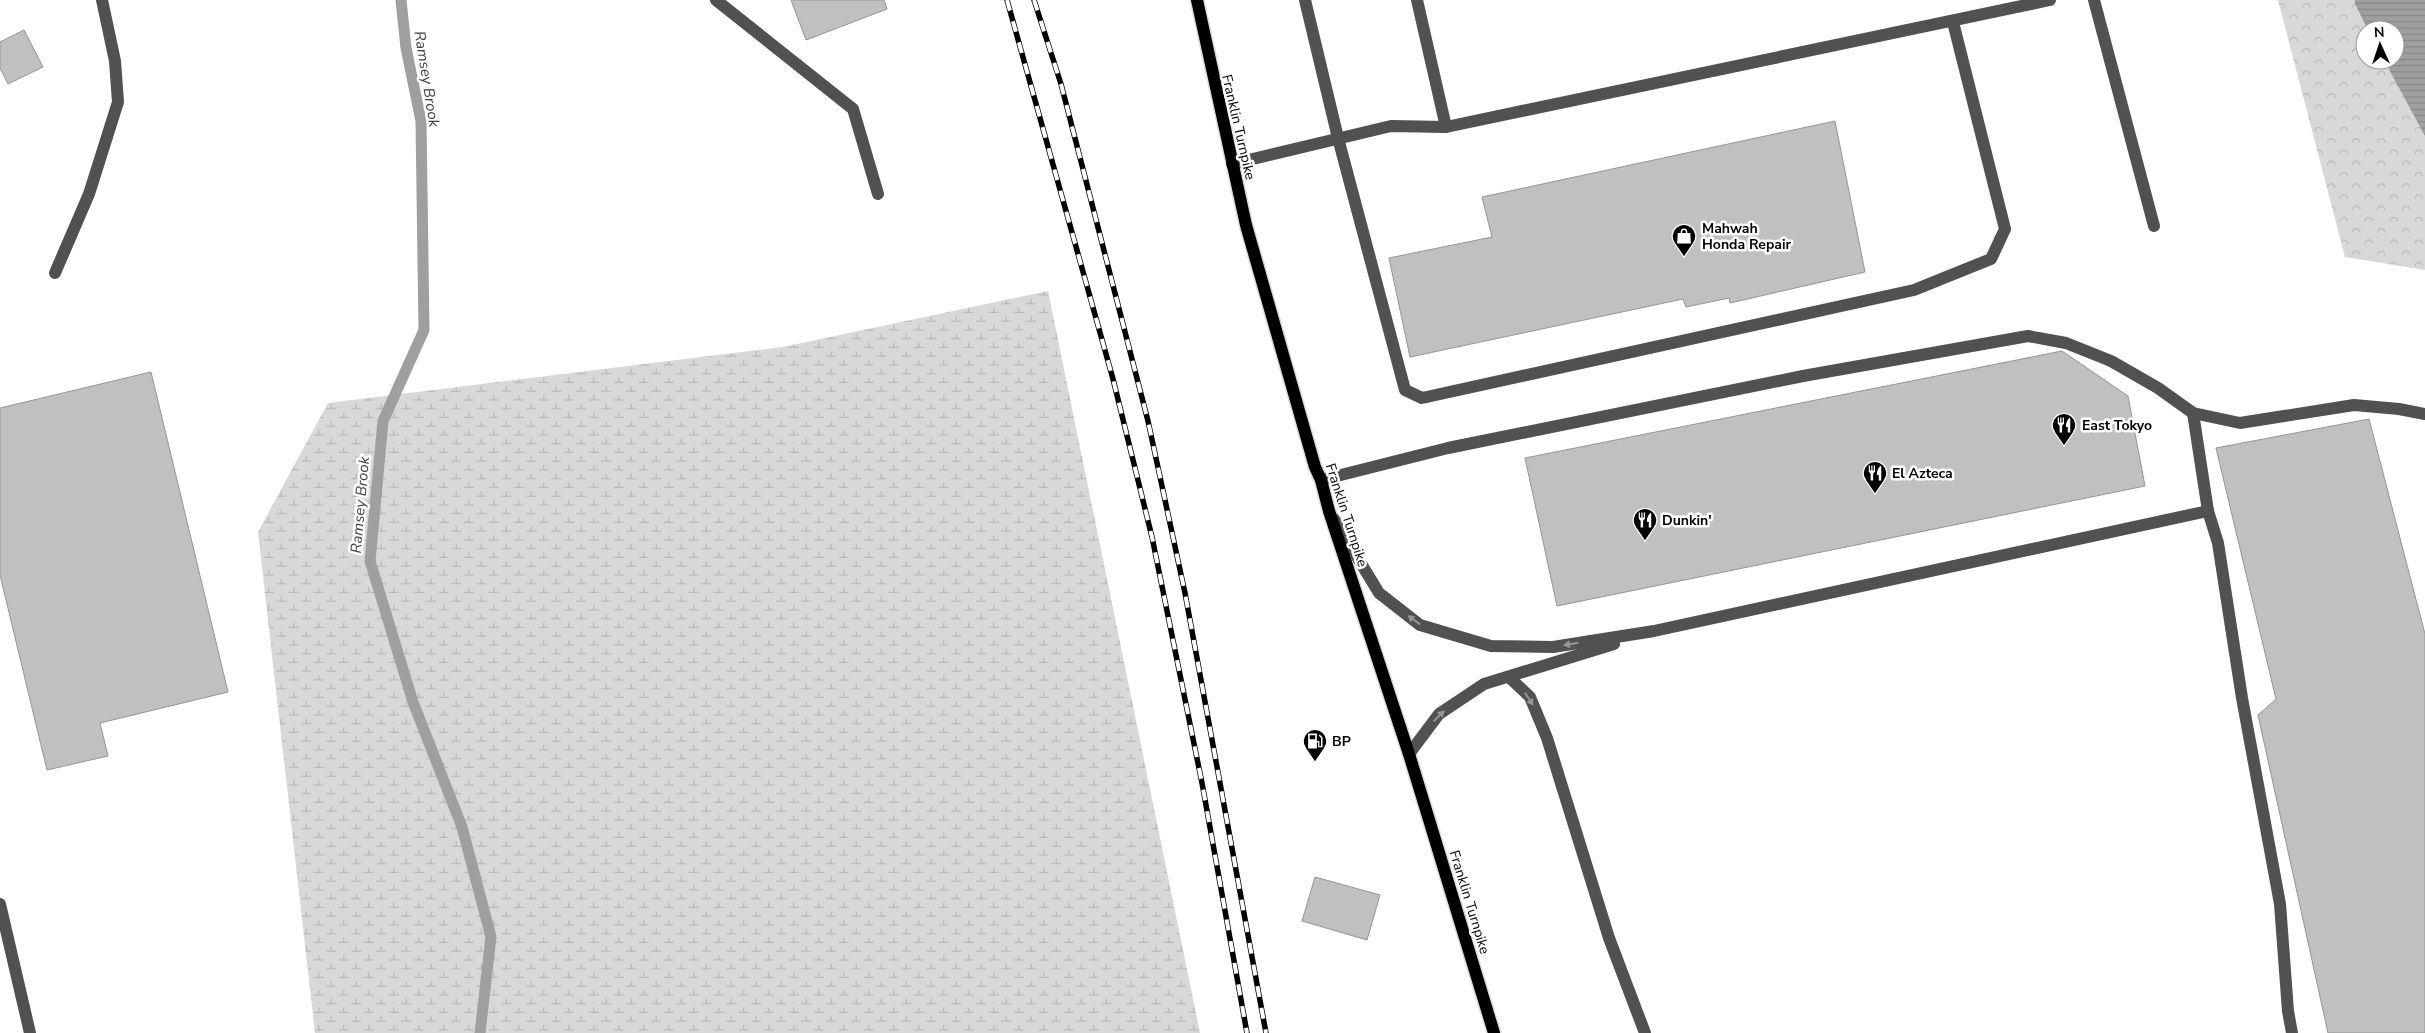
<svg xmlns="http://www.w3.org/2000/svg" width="2425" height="1033" viewBox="0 0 2425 1033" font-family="'Nunito Sans',sans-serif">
	<defs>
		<pattern id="forest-crowns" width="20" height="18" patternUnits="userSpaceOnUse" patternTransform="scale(1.25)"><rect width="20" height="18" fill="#d8d8d8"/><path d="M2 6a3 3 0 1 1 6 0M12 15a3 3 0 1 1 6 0" fill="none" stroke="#b8b8b8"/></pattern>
		<pattern id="wetland-marsh" width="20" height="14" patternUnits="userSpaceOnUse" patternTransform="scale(1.25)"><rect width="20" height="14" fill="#d8d8d8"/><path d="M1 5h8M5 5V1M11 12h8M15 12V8" fill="none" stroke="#b8b8b8"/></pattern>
		<pattern id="water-rules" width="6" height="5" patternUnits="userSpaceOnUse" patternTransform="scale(1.25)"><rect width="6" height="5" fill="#9f9f9f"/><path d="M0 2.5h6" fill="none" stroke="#878787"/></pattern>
	</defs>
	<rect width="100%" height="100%" fill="#fff"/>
	<!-- forest -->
	<path fill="url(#forest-crowns)" fill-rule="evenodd" d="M2278,0H2425V270L2345,257ZM2365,30H2395V60H2365Z"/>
	<!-- wetland -->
	<polygon fill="url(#wetland-marsh)" points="1048,291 1200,1033 315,1033 258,532 328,403 783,347"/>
	<!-- water -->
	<polygon fill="url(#water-rules)" points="2355,0 2425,0 2425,136 2384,60 2395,60 2395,30 2368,30 2355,4"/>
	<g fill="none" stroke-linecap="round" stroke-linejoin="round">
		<!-- stream -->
		<polyline stroke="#9f9f9f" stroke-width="11" points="401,0 406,48 421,121 424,330 383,421 370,561 413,702 462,827 491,937 480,1033"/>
	</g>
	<!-- building -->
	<g fill="#c0c0c0" stroke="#959595">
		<polygon points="791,0 884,0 887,9 806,40"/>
		<polygon points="24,30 43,67 8,84 0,68 0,42"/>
		<polygon points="1835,121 1865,272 1730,303 1729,298 1686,307 1683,299 1410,357 1389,258 1492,237 1482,197"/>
		<polygon points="2062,351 2128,396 2145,486 1557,606 1525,458"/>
		<polygon points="151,372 228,692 100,723 108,756 47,770 0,575 0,408"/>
		<polygon points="2369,419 2425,634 2425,1033 2328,1033 2258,715 2276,699 2216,448"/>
		<polygon points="1315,877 1380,895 1367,940 1302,921"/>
	</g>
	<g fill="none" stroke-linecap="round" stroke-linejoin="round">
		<!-- major casing -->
		<g stroke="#dbdbdb" stroke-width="15">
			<polyline id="major" points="1197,0 1246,225 1315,467 1321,480 1329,511 1409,754 1494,1033"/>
		</g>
		<!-- minor -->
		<g stroke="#515151" stroke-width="12">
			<polyline points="716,0 853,109 878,194"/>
			<polyline points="1305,0 1338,138 1405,390 1422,398 1914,290 1991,259 2005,229 1953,22"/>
			<polyline points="1417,0 1446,127"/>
			<polyline points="2094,0 2154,226"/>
			<polyline points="1232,164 1391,126 1446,127 2050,0"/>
			<polyline points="55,273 89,194 118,102 115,61 102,0"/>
			<polyline points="2193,413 2208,511"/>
			<polyline points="1321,480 1448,448 1803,376 2028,336 2066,343 2111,361 2158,388 2193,413 2240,423 2354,405 2399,409 2425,414"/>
			<polyline points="1334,519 1379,593 1420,625 1491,646 1553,647 1654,631 2208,511 2218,543 2242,698 2280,904 2288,1011 2292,1033"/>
			<polyline points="1509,677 1530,697 1547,738 1609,938 1645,1033"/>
			<polyline points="1409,754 1439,714 1484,684 1614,644"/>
			<polyline points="0,904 30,1033"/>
		</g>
		<!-- major -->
		<use href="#major" stroke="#000" stroke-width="12"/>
		<!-- rail casing -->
		<g stroke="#000" stroke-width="5.5">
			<g id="rail">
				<polyline points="1007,0 1113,379 1152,537 1202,783 1247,1033"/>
				<polyline points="1034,0 1061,84 1148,421 1185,593 1266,1033"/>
			</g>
		</g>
		<!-- rail -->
		<use href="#rail" stroke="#fff" stroke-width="4" stroke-dasharray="11" stroke-linecap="butt"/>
	</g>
	<!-- one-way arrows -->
	<defs><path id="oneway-solid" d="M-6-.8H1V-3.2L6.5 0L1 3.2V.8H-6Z" transform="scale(1.25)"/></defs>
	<g fill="#979797">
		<use href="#oneway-solid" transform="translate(1414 620) rotate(-144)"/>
		<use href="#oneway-solid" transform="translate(1571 644) rotate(171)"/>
		<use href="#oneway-solid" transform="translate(1529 699) rotate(57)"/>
		<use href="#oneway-solid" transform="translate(1439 716) rotate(-45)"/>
	</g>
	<!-- icons -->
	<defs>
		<g id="shop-pin" transform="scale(1.25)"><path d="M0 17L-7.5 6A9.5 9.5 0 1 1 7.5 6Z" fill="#000" stroke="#fff"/><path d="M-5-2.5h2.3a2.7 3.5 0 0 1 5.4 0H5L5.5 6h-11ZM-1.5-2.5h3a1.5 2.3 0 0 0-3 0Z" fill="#fff"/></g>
		<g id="restaurant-pin" transform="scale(1.25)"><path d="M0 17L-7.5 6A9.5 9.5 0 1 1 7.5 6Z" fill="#000" stroke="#fff"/><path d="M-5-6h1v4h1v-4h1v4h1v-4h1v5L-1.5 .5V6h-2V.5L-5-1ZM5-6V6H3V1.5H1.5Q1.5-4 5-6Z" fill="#fff"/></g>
		<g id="fuel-pin" transform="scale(1.25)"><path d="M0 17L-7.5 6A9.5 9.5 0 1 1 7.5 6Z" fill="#000" stroke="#fff"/><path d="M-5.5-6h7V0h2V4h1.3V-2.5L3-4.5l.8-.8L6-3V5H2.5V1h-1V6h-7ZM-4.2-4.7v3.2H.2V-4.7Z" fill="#fff"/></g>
	</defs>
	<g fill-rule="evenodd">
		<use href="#shop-pin" x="1684" y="236"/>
		<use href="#restaurant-pin" x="2064" y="425"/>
		<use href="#restaurant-pin" x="1875" y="473"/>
		<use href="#restaurant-pin" x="1645" y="520"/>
		<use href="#fuel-pin" x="1315" y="741"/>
	</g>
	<g text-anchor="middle" stroke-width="5" stroke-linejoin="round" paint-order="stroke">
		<!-- street labels -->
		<g font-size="14" fill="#000" stroke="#fff">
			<text transform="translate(1239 127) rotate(77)" y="5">Franklin Turnpike</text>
			<text transform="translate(1347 515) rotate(72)" y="5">Franklin Turnpike</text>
			<text transform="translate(1470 902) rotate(73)" y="5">Franklin Turnpike</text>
		</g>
		<!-- poi labels -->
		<g font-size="14" font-weight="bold" fill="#000" stroke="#fff" text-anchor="start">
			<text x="1702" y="233">Mahwah<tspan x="1702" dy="16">Honda Repair</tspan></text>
			<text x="2082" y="430">East Tokyo</text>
			<text x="1892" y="478">El Azteca</text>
			<text x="1662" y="525">Dunkin'</text>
			<text x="1332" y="746">BP</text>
		</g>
		<!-- water labels -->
		<g font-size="15" font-style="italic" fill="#404040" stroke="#fff">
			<text transform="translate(427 79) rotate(81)" y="5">Ramsey Brook</text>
			<text transform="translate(360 505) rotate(-85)" y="5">Ramsey Brook</text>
		</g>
	</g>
	<!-- north arrow -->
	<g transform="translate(2380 45) rotate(357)"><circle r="24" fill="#ffffff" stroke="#999999"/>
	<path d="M0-4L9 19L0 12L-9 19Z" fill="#000000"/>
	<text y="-8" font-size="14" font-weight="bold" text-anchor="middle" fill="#000000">N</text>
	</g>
</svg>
